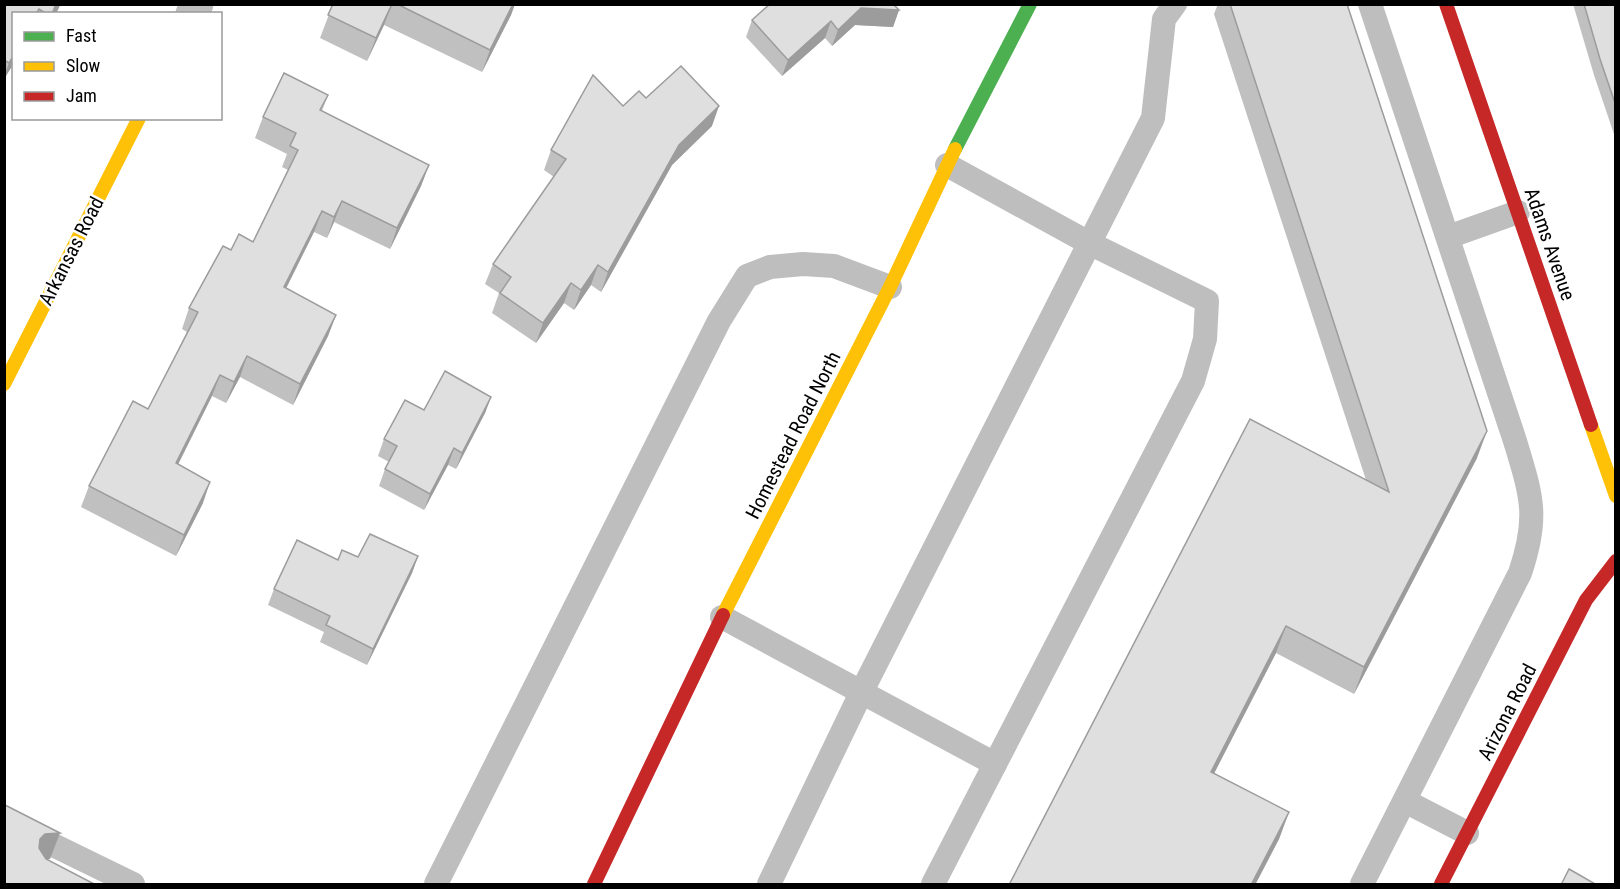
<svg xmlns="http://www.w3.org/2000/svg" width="1620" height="889" viewBox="0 0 1620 889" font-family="'Roboto Condensed',sans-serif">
	<rect width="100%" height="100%" fill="#fff"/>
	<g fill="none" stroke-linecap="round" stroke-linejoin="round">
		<!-- lane -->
		<g stroke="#bebebe" stroke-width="24">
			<polyline points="1448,237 1518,212"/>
			<polyline points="722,617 995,764"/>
			<polyline points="1405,801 1467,833"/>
			<polyline points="4,821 133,884"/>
			<polyline points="436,884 719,321 747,276 770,267 803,264 834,266 890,287"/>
			<polyline points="769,884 862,691 1153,118 1164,19 1175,4"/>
			<polyline points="933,884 1193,381 1205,339 1207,301 1089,243 947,165"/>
			<path d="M1362,884L1520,573C1539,517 1532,497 1515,441L1370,4"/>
		</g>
		<!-- street -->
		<polyline stroke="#bebebe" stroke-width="33" points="192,14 197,4"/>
		<!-- fast -->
		<polyline stroke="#4caf50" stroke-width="14" points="955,149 1030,4"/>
		<!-- slow -->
		<g stroke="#ffc107" stroke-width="14">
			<polyline points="4,384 139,118"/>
			<polyline points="1591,425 1616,496"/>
			<polyline points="723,615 890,287 955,149"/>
		</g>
		<!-- jam -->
		<g stroke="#c62828" stroke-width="14">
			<polyline points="1446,4 1591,425"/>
			<polyline points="594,884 723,615"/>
			<polyline points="1441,884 1586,600 1616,561"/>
		</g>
	</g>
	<!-- wall -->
	<g fill="#c0c0c0">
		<polygon points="4,4 60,5 56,14 14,14 14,63 4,79"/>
		<polygon points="333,4 515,4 511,15 482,72 384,25 367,61 320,38"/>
		<polygon points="1218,4 1347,4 1477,458 1354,694 1276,653 1214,773 1289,812 1279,839 1255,885 1009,885 1366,480 1214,14"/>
		<polygon points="1573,4 1616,4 1616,140 1594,75"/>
		<polygon points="899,10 893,27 855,25 832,46 825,38 782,76 746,37 752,20"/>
		<polygon points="328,95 322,111 429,165 421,186 390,249 334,222 327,238 314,232 286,289 336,315 328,336 293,405 240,377 226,403 212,396 178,465 203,503 176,556 81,507 89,486 148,409 187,332 182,329 189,308 231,250 253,242 288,170 282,167 287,154 255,138 263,117"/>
		<polygon points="623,106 712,126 672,165 601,292 591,285 574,310 564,303 536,343 492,313 499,293 485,284 493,264 554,177 544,170 551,150"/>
		<polygon points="491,397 485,413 456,469 448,465 424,510 379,486 385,469 389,462 378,456 384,439 424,410"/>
		<polygon points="418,556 412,573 367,665 320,642 324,632 268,605 274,589 338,560 358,557"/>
	</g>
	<!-- shaded-wall -->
	<g fill="#9c9c9c">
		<polygon points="56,4 60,5 56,14 52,14"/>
		<polygon points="392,4 384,25 367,61 376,38"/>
		<polygon points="513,4 515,4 511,15 482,72 490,50"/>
		<polygon points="861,8 899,10 893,27 855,25 832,46 838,30"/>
		<polygon points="831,21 825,38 782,76 788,60"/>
		<polygon points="14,55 14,63 4,79 4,76 9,63"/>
		<polygon points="719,106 712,126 672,165 601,292 608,272 679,145"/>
		<polygon points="429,165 421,186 390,249 397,228"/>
		<polygon points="342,201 334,222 327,238 334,217"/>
		<polygon points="322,211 314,232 276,308 284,287"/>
		<polygon points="598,265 591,285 574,310 581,290"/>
		<polygon points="571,283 564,303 536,343 543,323"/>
		<polygon points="336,315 328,336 293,405 300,384"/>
		<polygon points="247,356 240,377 226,403 234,382"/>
		<polygon points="220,375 212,396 168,484 176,463"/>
		<polygon points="491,397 485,413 456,469 462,453"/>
		<polygon points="1487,431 1477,458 1354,694 1364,667"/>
		<polygon points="454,448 448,465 424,510 430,494"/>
		<polygon points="210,482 203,503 176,556 184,535"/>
		<polygon points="418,556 412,573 367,665 373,649"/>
		<polygon points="1286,626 1276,653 1201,799 1211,772"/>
		<polygon points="1289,812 1279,839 1255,885 1251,885"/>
		<polygon points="60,833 50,859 36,861 40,839 45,834"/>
	</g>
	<!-- building -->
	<g fill="#dfdfdf" stroke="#9c9c9c" stroke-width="1.5">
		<polygon points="4,4 56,4 52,14 47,14 39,9 36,14 14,14 14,55 9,63 4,60"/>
		<polygon points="333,4 392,4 376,38 328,15"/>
		<polygon points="397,4 513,4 490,50"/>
		<polygon points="770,4 893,4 899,10 861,8 838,30 831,21 788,60 752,20"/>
		<polygon points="1230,4 1347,4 1487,431 1364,667 1286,626 1211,772 1289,812 1251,885 1009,885 1250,419 1389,492"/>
		<polygon points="1584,4 1616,4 1616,106 1600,59"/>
		<polygon points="681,66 719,106 679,145 608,272 598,265 581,290 571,283 543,323 500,293 511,277 493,264 566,159 551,150 593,75 623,106 639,91 646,98"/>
		<polygon points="284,73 328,95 320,110 429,165 397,228 342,201 334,217 322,211 284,287 336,315 300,384 247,356 234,382 220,375 176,463 210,482 184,535 89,486 133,401 148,409 198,312 189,308 223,246 231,250 239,234 253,242 298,150 290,146 296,133 263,117"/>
		<polygon points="445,371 491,397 462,453 454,448 430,494 385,469 397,446 384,439 405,400 424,410"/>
		<polygon points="370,534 418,556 373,649 326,625 330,616 274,589 297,540 338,560 342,550 358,557"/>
		<polygon points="5,805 60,833 45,834 40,839 39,848 46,859 96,885 4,885"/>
		<polygon points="1569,869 1597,885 1561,885"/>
	</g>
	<g text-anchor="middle" stroke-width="5" stroke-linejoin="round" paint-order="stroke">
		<!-- street labels -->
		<g font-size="20" fill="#000" stroke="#fff">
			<text transform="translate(1550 244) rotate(71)" y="7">Adams Avenue</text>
			<text transform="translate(71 251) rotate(-63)" y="7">Arkansas Road</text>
			<text transform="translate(793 435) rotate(-63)" y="7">Homestead Road North</text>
			<text transform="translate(1507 712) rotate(-63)" y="7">Arizona Road</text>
		</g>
	</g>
	<!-- border -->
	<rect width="1620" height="889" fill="none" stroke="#000000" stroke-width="12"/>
	<!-- legend -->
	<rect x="12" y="12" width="210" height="108" fill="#ffffff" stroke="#999999" stroke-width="1.5"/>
	<rect x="24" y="32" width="30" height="9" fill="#4caf50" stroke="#999999" stroke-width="1.5"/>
	<text x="66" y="42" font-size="18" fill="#000000">Fast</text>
	<rect x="24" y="62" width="30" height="9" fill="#ffc107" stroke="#999999" stroke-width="1.5"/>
	<text x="66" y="72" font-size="18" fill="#000000">Slow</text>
	<rect x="24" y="92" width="30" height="9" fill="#c62828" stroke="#999999" stroke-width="1.5"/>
	<text x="66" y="102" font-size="18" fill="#000000">Jam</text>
</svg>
